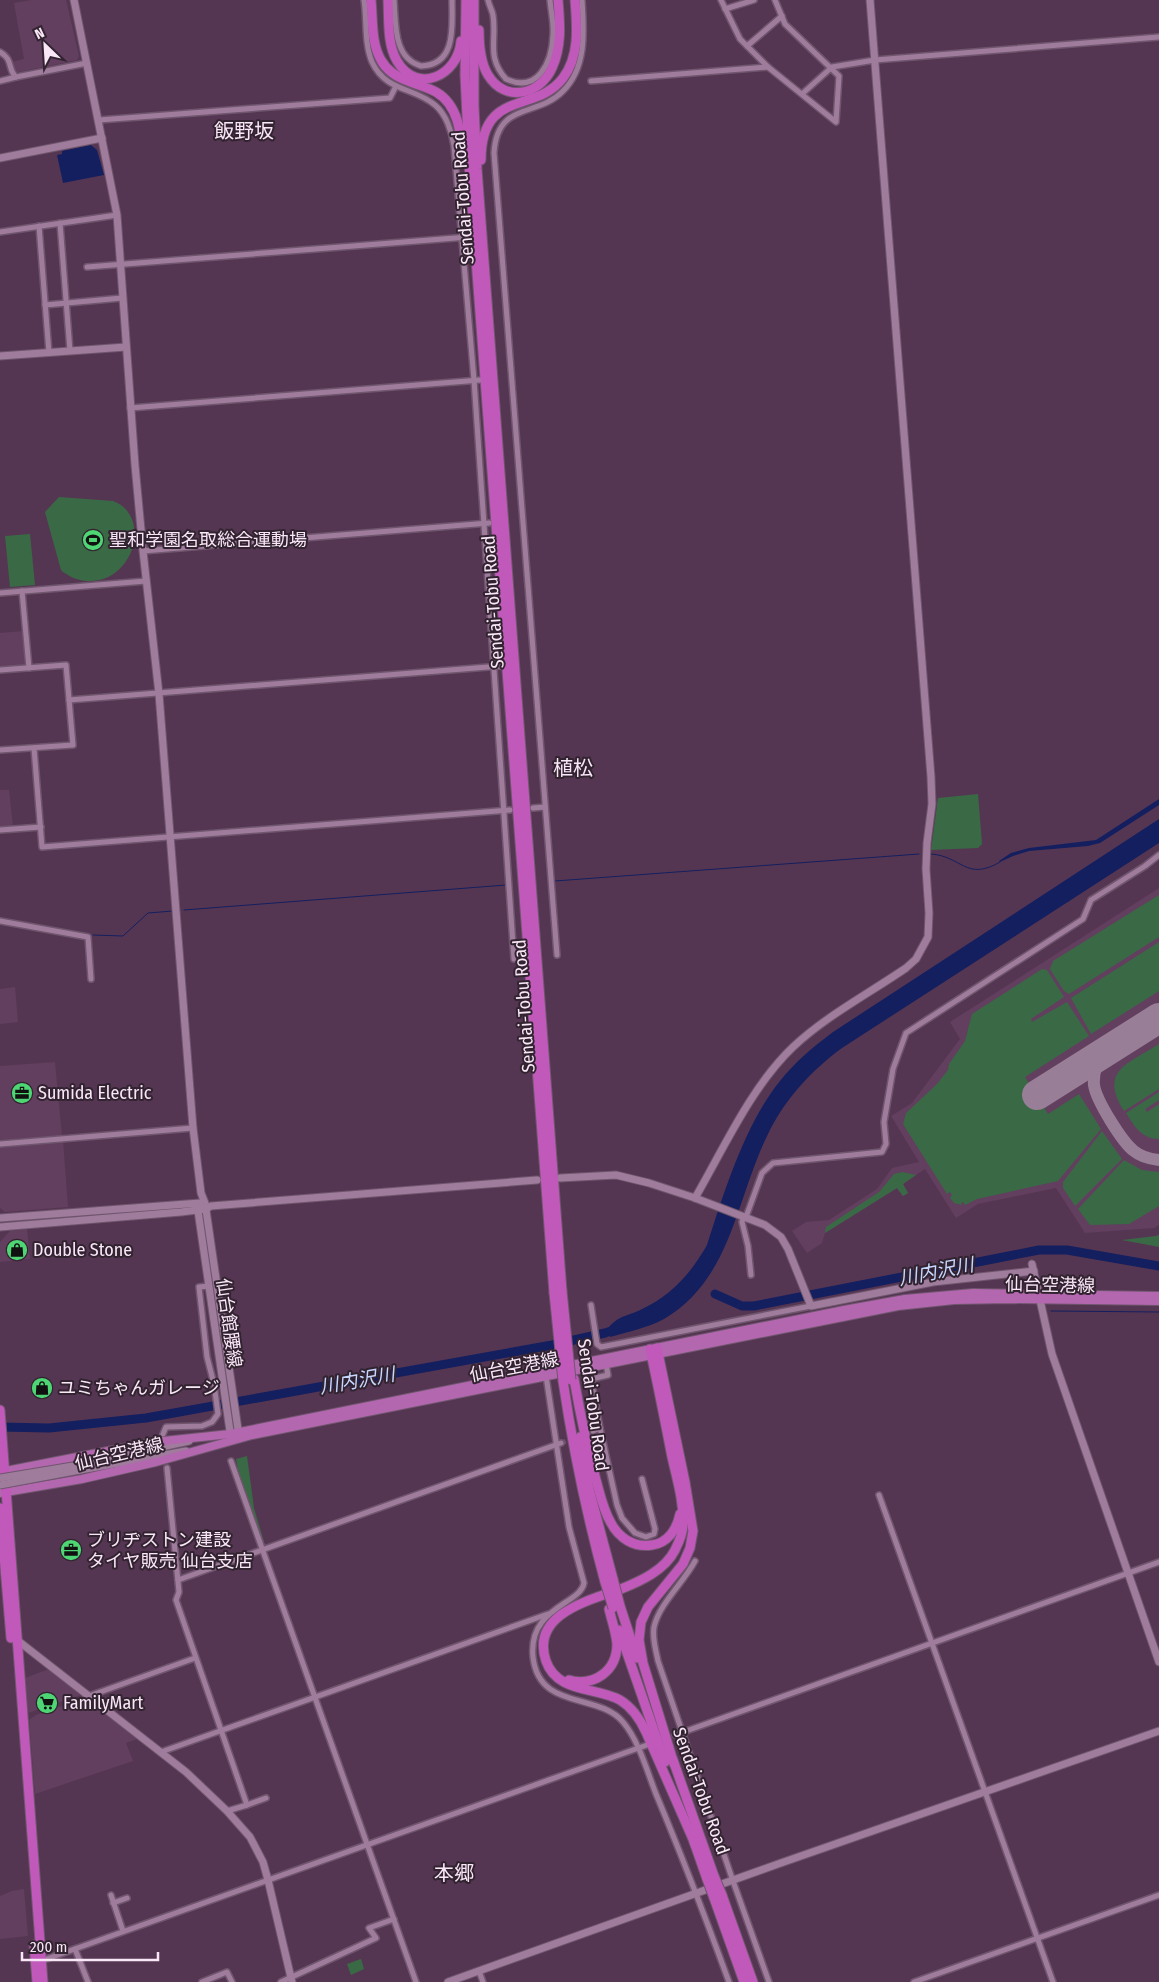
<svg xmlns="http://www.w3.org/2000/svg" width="1159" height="1982" viewBox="0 0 1159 1982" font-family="'Fira Sans Condensed','Noto Sans JP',sans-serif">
	<rect width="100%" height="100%" fill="#553652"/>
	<!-- built -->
	<g fill="#623e5f">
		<polygon points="31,0 66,0 79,56 77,60 14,73 12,62 24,59 14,3"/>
		<polygon points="23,631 25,666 0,668 0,633"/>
		<polygon points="0,790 9,790 13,826 0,827"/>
		<polygon points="1159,888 1159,1225 1154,1228 1085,1233 1056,1188 978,1204 956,1218 925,1169 903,1184 908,1193 903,1196 897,1188 825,1233 822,1243 807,1253 792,1231 806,1222 829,1220 877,1189 892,1168 919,1162 891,1116 912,1103 960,1039 950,1022"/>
		<polygon points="15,987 18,1022 0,1024 0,989"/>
		<polygon points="55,1062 62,1136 0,1140 0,1066"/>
		<polygon points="63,1140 68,1207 5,1212 0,1208 0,1146"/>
		<polygon points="27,1229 30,1259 0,1262 0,1242 10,1231"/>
		<polygon points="49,1669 81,1695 28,1713 25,1678"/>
		<polygon points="85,1698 137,1739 126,1743 133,1761 35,1794 29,1720 36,1715"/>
		<polygon points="24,1889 28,1936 0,1939 0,1896 12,1891"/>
	</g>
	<!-- green -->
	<g fill="#3a6a45">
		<path d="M59,497L113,501C152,515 135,584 86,581C77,580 67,576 61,570L45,512Z"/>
		<polygon points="30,534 35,585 10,587 5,536"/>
		<polygon points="978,794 982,844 978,848 931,850 938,798"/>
		<polygon points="1159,895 1159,937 1069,994 1064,991 1050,969 1053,961"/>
		<polygon points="1159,942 1159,991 1091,1034 1071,998"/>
		<polygon points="1042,969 1047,970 1064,997 1031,1019 1032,1022 1067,1002 1089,1036 1025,1077 1048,1114 1079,1094 1101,1129 1058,1181 977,1199 965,1205 963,1202 961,1203 962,1205 954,1203 950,1198 952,1195 950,1192 947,1194 903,1124 906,1113 937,1084 948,1070 949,1064 965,1041 972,1014"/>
		<path d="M1159,1044V1089L1124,1111C1099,1070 1128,1064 1159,1044Z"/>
		<path d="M1159,1092V1100L1145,1109L1147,1112L1159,1104V1139C1142,1139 1134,1126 1126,1113Z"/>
		<polygon points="1102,1131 1122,1159 1075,1206 1063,1188 1063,1182"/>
		<polygon points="1124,1160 1142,1170 1159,1172 1159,1206 1129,1224 1090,1225 1078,1209"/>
		<polygon points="902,1172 916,1175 903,1184 908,1193 903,1196 897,1188 825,1233 826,1227 879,1192 894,1174"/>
		<polygon points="1159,1235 1159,1247 1122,1240 1156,1236"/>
		<polygon points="247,1456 254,1508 265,1545 263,1546 240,1480 236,1459"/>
		<polygon points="361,1959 364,1969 351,1975 347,1964"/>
	</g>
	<!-- water -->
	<g fill="#141f60">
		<polygon points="91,145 97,150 104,175 63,183 57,155 62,154 62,151"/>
		<polygon points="1159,799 1159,805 1100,843 1088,846 1029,851 1013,856 1000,862 999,861 1011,853 1029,848 1096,840"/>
		<path d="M1159,819V843L842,1048C811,1071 785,1099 768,1134C736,1198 732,1279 664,1319C647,1328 628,1332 610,1337L609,1327C621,1314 627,1317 642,1309C672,1295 691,1273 707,1245C724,1192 745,1124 780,1081C795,1062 813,1047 833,1032Z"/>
	</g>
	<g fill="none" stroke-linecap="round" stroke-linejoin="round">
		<!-- stream -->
		<g stroke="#141f60" stroke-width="1">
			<path d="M931,854C962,856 966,882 1000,862"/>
			<polyline points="555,881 919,854"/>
			<polyline points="184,910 506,885"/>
			<polyline points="93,935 123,936 148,913 173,911"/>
			<polyline points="1051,1311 1159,1312"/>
		</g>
		<!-- river -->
		<g stroke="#141f60" stroke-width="9">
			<polyline points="715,1294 742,1306 754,1306 1039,1250 1067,1250 1159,1266"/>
			<polyline points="0,1427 49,1428 146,1418 552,1345 605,1333 620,1328"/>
		</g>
		<!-- taxiway -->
		<path stroke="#987e96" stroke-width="12" d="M1104,1053C1097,1062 1093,1073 1094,1085C1096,1100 1122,1142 1134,1151C1141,1157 1150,1159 1159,1160"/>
		<!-- runway -->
		<polyline stroke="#987e96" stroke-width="30" points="1037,1095 1159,1018"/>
		<!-- street-tunnel -->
		<polyline stroke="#6e506b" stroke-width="5" stroke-dasharray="5 2.5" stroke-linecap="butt" points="561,1443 575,1438"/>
		<!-- street casing -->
		<g stroke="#6f556d" stroke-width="8">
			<g id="street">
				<path d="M364,0C367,20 364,43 372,62C386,92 414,87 435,105C446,114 452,132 454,146L474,380L514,959"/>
				<path d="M394,0C396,24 393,58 421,66C457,65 452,26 452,0"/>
				<path d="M488,0C489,5 492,10 493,15C497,40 486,57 506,79C538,94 552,62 553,35C554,24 551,12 550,0"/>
				<polyline points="721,0 740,39 768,67 836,122 839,76 785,24 775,0"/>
				<polyline points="725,9 754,0"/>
				<polyline points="747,46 782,16"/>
				<path d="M0,52C14,60 7,69 16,77L87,63"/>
				<polyline points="0,81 16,77"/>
				<polyline points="591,81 768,67"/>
				<polyline points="802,94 832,67 875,60 1159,37"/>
				<polyline points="99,120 390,98 396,86"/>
				<polyline points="60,223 70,351"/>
				<polyline points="39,226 49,353"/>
				<polyline points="0,232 117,215"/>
				<polyline points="87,267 468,237"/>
				<polyline points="45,305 122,298"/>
				<polyline points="130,408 480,380"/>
				<polyline points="143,551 489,523"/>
				<polyline points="22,591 29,668"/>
				<polyline points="0,593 146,581"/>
				<polyline points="0,670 66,665 73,745 0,750"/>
				<polyline points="69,700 501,666"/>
				<polyline points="34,748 42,847 510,810"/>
				<polyline points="533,808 545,807"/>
				<polyline points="0,830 41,827"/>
				<polyline points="0,921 88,937 91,979"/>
				<path d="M557,955L494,153C497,101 537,118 563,91C587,67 584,31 582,0"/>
				<polyline points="0,1144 193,1128"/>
				<polyline points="744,1216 742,1222 748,1246 751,1275"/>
				<polyline points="746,1217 762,1173 773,1163 882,1152 886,1144 884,1122 893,1069 906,1033 1083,919 1091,900 1145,866 1159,855"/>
				<polyline points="591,1305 597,1344 601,1347 811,1306"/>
				<path d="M546,1376L569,1527L584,1583C580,1605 528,1607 533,1657C539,1711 598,1692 623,1722C639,1741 647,1771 656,1794C682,1856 706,1919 729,1982"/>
				<polyline points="600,1428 591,1379 608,1375 606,1364"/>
				<polyline points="593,1431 600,1428 617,1505 622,1518 635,1533 646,1537 654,1534 655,1529 642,1479"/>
				<polyline points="163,1434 166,1427 202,1426 212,1422 218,1414 214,1384 207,1357 199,1287 209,1286"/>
				<polyline points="231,1461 416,1982"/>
				<polyline points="167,1468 179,1592 176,1600 247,1805 227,1811"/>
				<polyline points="879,1495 1053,1982"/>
				<path d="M695,1561C684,1582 659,1604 654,1627C652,1639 656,1650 658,1661L733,1881L769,1982"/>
				<polyline points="178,1580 561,1443"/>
				<polyline points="89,1696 195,1658"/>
				<polyline points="675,1735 1159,1562"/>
				<polyline points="161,1752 548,1614"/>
				<polyline points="247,1805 266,1798"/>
				<polyline points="111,1895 123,1931"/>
				<polyline points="113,1903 127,1898"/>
				<polyline points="75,1949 88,1982"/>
				<polyline points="41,1961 647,1745"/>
				<polyline points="479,1971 483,1982"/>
				<polyline points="202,1982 227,1972 232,1982"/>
				<polyline points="281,1982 376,1938 369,1928 394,1919"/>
				<polyline points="914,1982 1159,1895"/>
			</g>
		</g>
		<!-- secondary casing -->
		<g stroke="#6f556d" stroke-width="9">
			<g id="secondary">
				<polyline points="74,0 117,215 135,465 143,551 159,694 193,1128 201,1193 205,1203 239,1436"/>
				<polyline points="0,158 102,138"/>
				<polyline points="0,356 126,347"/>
				<polyline points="560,1178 616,1175 649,1183 695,1198 765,1225 781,1237 788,1249 811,1306 933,1282 1034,1271"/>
				<path d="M695,1198C724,1148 751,1087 793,1047C826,1016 868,994 906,968L916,959L928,937L929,913L926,869L927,843L932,804L931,777L870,0"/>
				<polyline points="197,1204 231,1438"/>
				<polyline points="0,1218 200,1203"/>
				<polyline points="0,1227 181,1212 206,1209 211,1206 537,1180"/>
				<polyline points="1032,1264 1052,1354 1159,1662"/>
				<polyline points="79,1465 189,1441"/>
				<polyline points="80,1470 186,1451"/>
				<polyline points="17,1640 186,1772 227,1811 250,1837 263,1862 268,1880 292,1982"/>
				<polyline points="448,1982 778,1864 1159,1731"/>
			</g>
		</g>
		<!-- primary casing -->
		<g stroke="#6f556d" stroke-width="10">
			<g id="primary">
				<polyline points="0,1472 154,1442 230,1434 844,1310 905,1299 973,1293 1159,1296"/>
				<polyline points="0,1493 82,1479 156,1462 252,1435 898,1306 954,1300 1008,1299 1159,1301"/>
			</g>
		</g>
		<!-- highway casing -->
		<g stroke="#6f556d" stroke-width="11">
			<g id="highway">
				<path d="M371,0C373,20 371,43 381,60C387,71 397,77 408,81C417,85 427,87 436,92C460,106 461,136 463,161"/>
				<path d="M388,0C389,19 387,44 397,61C417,95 458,76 461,41"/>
				<polyline points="466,0 465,75 470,180 554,1293"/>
				<polyline points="474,0 474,106 477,169 562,1291"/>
				<path d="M479,30C479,45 480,62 488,75C505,103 540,95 552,68C562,46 560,24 558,0"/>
				<path d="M481,160C481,88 536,114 563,78C580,56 577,26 575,0"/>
				<polyline points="657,1348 685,1482 693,1531 690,1548 683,1564 648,1607 641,1622 639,1640 643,1663 674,1764"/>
				<path d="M650,1349C658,1385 665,1421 672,1457C677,1479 684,1502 683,1525C683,1533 679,1542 675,1550C665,1570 641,1581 621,1589C590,1600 530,1614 546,1661C557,1693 596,1687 620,1700C633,1708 640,1719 646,1732L696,1846"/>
				<path d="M574,1379C580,1413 587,1447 596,1480C600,1494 603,1510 611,1523C619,1538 634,1548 652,1545C668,1543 677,1529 680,1514"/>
				<path d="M563,1381C573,1449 587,1516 605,1582"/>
				<polyline points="0,1410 43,1982"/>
				<polyline points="580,1437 589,1489 613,1579"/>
				<polyline points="0,1508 11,1638"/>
				<polyline points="620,1606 637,1658"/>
				<polyline points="619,1630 665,1762"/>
				<path d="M569,1680C594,1687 617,1671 617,1644C616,1632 612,1621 609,1609"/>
				<polyline points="673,1760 714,1876"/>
				<polyline points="694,1842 707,1879"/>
				<polyline points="722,1895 753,1982"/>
				<polyline points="714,1898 744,1982"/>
				<polyline points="34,1945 37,1982"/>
			</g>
		</g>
		<!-- street -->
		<use href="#street" stroke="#9f7c9c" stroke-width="5"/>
		<!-- secondary -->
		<use href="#secondary" stroke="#9f7c9c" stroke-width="7"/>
		<!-- primary -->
		<use href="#primary" stroke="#b367af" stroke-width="8"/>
		<!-- highway -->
		<use href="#highway" stroke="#c159bb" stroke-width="9"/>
		<!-- secondary-bridge casing -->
		<g stroke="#6f556d" stroke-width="9" stroke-linecap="butt">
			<g id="secondary-bridge">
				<polyline points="0,1478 79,1465"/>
				<polyline points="0,1485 80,1470"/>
			</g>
		</g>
		<!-- highway-bridge casing -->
		<g stroke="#6f556d" stroke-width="11" stroke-linecap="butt">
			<g id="highway-bridge">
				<polyline points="562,1291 571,1380"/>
				<polyline points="554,1293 563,1381"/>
				<polyline points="613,1579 620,1606"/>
				<polyline points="605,1582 613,1608"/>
				<polyline points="714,1876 722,1895"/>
				<polyline points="707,1879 714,1898"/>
			</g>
		</g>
		<!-- secondary-bridge -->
		<use href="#secondary-bridge" stroke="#9f7c9c" stroke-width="7"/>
		<!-- highway-bridge -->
		<use href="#highway-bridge" stroke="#c159bb" stroke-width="9"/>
	</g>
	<!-- icons -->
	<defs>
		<g id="stadium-disc" transform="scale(1.125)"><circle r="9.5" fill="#4ed675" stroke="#322330"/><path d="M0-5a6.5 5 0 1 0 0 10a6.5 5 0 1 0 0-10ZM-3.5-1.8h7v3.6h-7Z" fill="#111"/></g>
		<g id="office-disc" transform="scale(1.125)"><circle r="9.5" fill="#4ed675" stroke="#322330"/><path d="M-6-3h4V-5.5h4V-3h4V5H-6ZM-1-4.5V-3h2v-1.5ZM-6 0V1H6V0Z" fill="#111"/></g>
		<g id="shop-disc" transform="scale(1.125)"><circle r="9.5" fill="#4ed675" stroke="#322330"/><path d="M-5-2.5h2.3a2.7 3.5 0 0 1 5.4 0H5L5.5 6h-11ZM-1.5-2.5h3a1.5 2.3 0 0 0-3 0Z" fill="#111"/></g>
		<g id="supermarket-disc" transform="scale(1.125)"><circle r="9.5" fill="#4ed675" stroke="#322330"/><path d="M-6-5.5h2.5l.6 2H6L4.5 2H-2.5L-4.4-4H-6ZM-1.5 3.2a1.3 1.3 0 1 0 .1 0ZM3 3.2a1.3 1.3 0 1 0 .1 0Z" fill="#111"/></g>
	</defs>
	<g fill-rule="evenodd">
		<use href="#stadium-disc" x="93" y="540"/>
		<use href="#office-disc" x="22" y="1093"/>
		<use href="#shop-disc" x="17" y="1250"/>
		<use href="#shop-disc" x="42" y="1388"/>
		<use href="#office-disc" x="71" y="1550"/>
		<use href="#supermarket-disc" x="47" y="1703"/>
	</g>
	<g text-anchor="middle" stroke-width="4" stroke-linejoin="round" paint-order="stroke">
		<!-- street labels -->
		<g font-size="18" fill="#f9e6f7" stroke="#322330">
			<text transform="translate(463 198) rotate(-94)" y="6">Sendai-Tobu Road</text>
			<text transform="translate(493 602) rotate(-94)" y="6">Sendai-Tobu Road</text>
			<text transform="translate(524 1006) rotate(-94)" y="6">Sendai-Tobu Road</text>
			<text transform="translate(1050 1285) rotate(1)" y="6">仙台空港線</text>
			<text transform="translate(229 1323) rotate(82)" y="6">仙台館腰線</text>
			<text transform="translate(514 1367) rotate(-11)" y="6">仙台空港線</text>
			<text transform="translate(593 1405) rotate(82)" y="6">Sendai-Tobu Road</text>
			<text transform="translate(119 1454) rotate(-13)" y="6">仙台空港線</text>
			<text transform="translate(701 1791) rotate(70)" y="6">Sendai-Tobu Road</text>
		</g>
		<!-- poi labels -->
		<g font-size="18" fill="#f9e6f7" stroke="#322330" text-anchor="start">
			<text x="109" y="546">聖和学園名取総合運動場</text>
			<text x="38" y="1099">Sumida Electric</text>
			<text x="33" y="1256">Double Stone</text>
			<text x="58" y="1394">ユミちゃんガレージ</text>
			<text x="87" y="1546">ブリヂストン建設<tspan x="87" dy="21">タイヤ販売 仙台支店</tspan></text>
			<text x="63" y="1709">FamilyMart</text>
		</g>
		<!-- water labels -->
		<g font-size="19" font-style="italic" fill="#c7d6fe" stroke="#322330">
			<text transform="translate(936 1271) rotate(-11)" y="7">川内沢川</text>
			<text transform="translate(357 1380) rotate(-10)" y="7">川内沢川</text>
		</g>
		<!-- quarter labels -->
		<g font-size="20" fill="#f9e6f7" stroke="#322330">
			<text x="244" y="138">飯野坂</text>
			<text x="573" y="775">植松</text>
			<text x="454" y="1880">本郷</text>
		</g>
	</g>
	<!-- north arrow -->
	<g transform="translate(45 45) rotate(335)" stroke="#322330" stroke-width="4" paint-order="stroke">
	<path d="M0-4L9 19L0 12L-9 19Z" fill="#f9e6f7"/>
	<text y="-8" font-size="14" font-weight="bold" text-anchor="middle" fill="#f9e6f7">N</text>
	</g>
	<!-- scale -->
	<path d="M22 1952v8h136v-8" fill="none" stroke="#f9e6f7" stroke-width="2.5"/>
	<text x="30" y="1952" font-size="15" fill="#f9e6f7" stroke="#322330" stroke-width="4" paint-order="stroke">200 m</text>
</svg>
